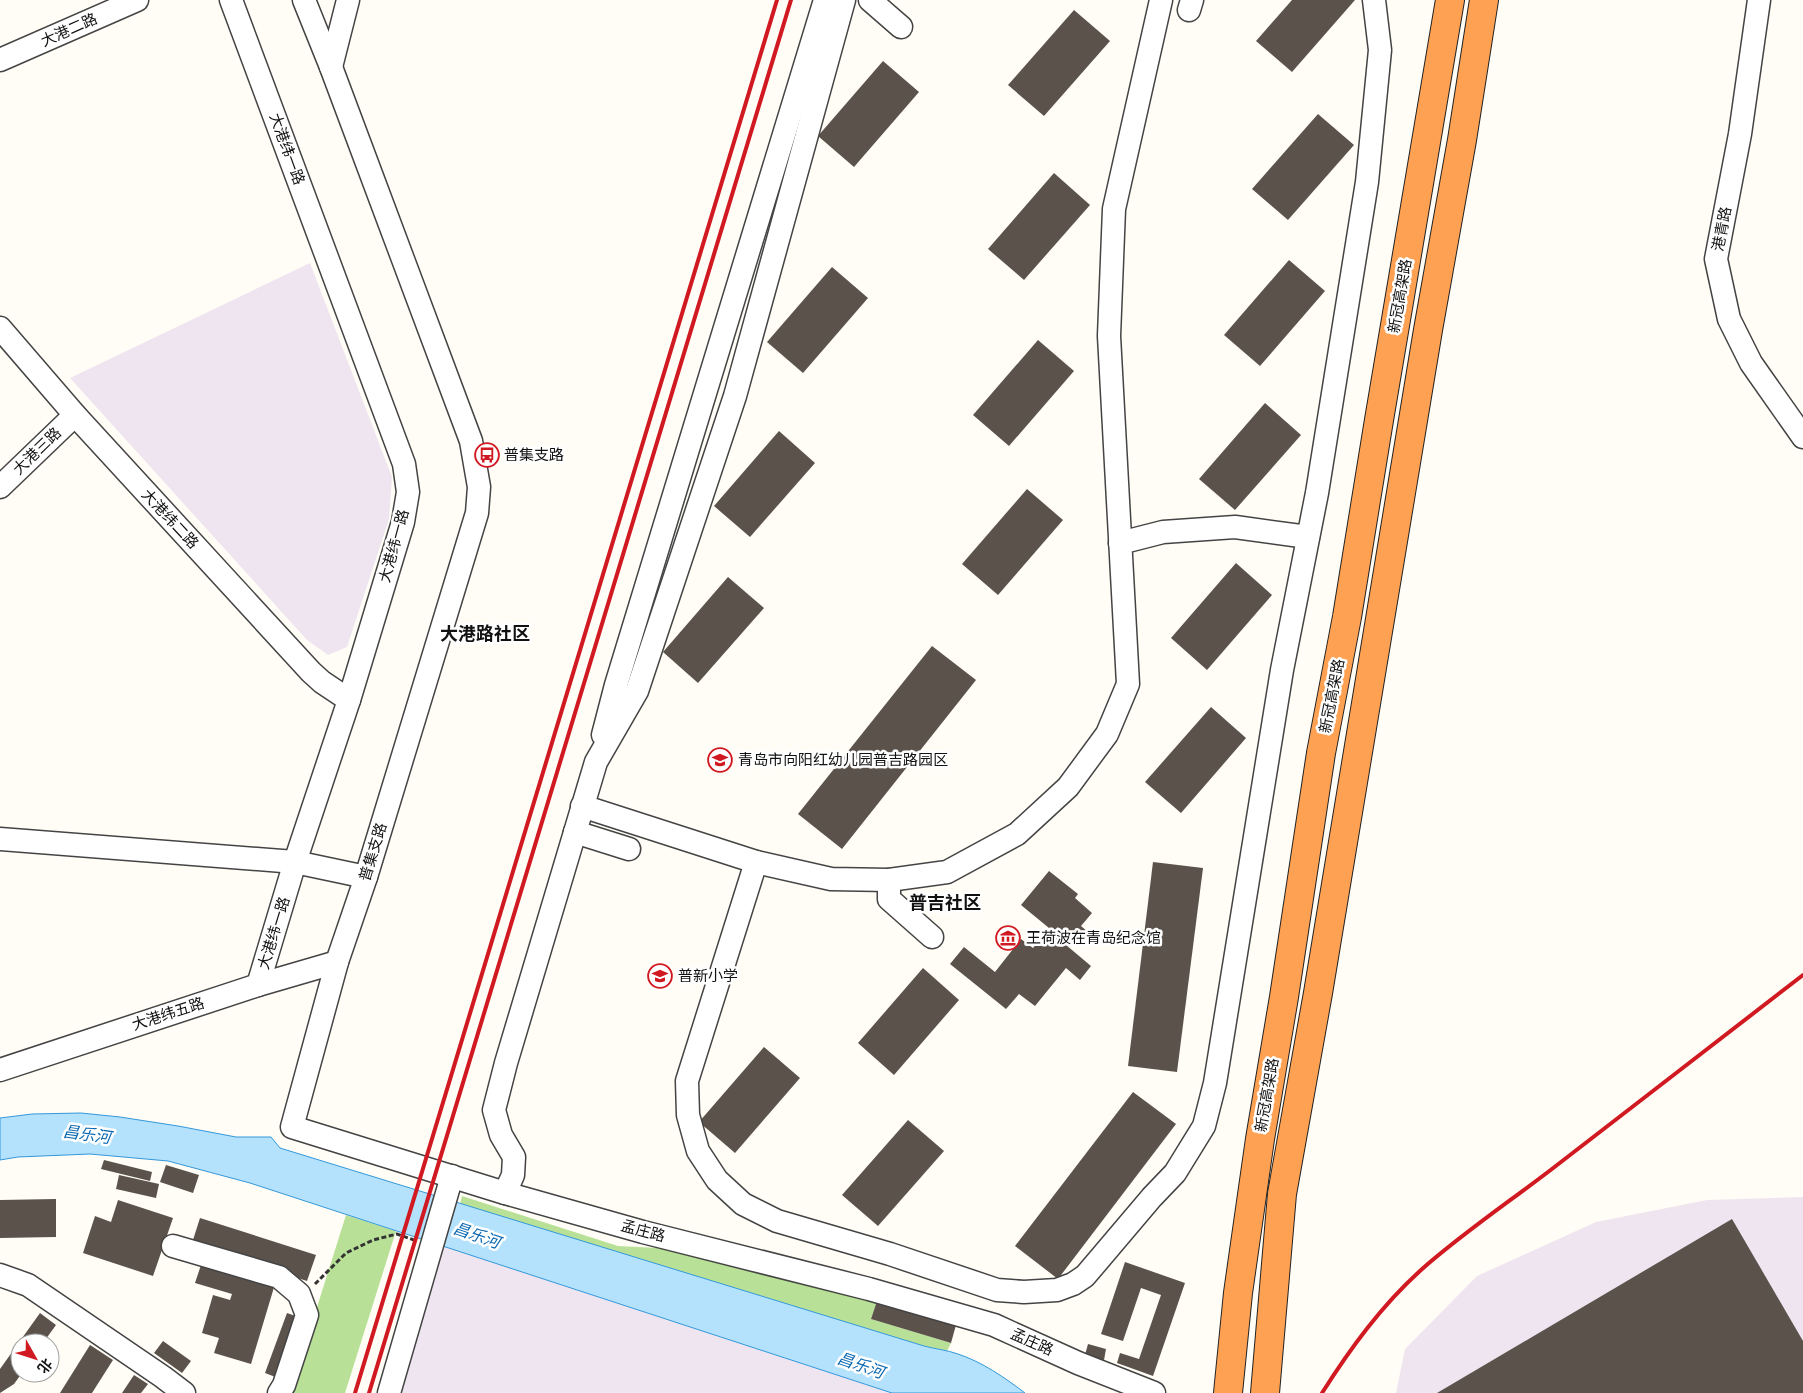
<svg xmlns="http://www.w3.org/2000/svg" width="1803" height="1393" viewBox="0 0 1803 1393" font-family="Georgia,'Noto Sans SC',serif">
	<rect width="100%" height="100%" fill="#fffdf5"/>
	<!-- industrial -->
	<g fill="#efe5f0">
		<polygon points="310,263 392,477 389,519 347,647 328,655 307,640 70,378"/>
		<polygon points="1803,1197 1803,1393 1396,1393 1405,1349 1477,1276 1596,1222 1707,1200"/>
		<polygon points="440,1245 892,1393 398,1393"/>
	</g>
	<!-- forest -->
	<g fill="#b8e197">
		<polygon points="462,1196 618,1246 659,1248 877,1301 871,1319 951,1343 947,1351 924,1346 460,1204"/>
		<polygon points="346,1215 396,1231 345,1393 290,1393"/>
	</g>
	<!-- water -->
	<path fill="#b4e1fc" stroke="#3398db" d="M81,1113L120,1117L178,1126L236,1137H271L280,1148L924,1346C935,1349 947,1350 958,1354C982,1362 1004,1377 1025,1393H892L250,1183L168,1161L90,1154L18,1157L0,1160V1118L32,1114Z"/>
	<!-- building -->
	<g fill="#5b524c">
		<polygon points="1292,0 1355,0 1292,72 1256,41"/>
		<polygon points="1074,10 1110,41 1044,116 1008,85"/>
		<polygon points="883,61 919,92 854,167 818,136"/>
		<polygon points="1318,114 1354,145 1288,220 1252,189"/>
		<polygon points="1054,173 1090,205 1024,280 988,249"/>
		<polygon points="1289,260 1325,291 1260,366 1224,335"/>
		<polygon points="832,267 868,298 803,373 767,342"/>
		<polygon points="1038,340 1074,371 1009,446 973,415"/>
		<polygon points="1265,403 1301,435 1235,510 1199,479"/>
		<polygon points="779,431 815,463 750,537 714,506"/>
		<polygon points="1027,489 1063,520 998,595 962,564"/>
		<polygon points="1236,563 1272,595 1207,670 1171,638"/>
		<polygon points="728,577 764,608 698,683 663,652"/>
		<polygon points="932,646 976,680 842,849 798,814"/>
		<polygon points="1211,707 1246,738 1181,813 1145,782"/>
		<polygon points="1153,862 1203,868 1177,1072 1128,1066"/>
		<polygon points="1049,871 1078,894 1075,898 1092,913 1081,926 1095,938 1091,943 1077,932 1066,945 1091,966 1080,980 1066,968 1035,1006 1019,994 1006,1009 950,964 964,947 995,972 1021,939 1033,948 1049,928 1021,905"/>
		<polygon points="923,968 959,1000 894,1075 858,1043"/>
		<polygon points="764,1047 800,1078 735,1153 699,1122"/>
		<polygon points="1133,1092 1176,1124 1058,1279 1015,1246"/>
		<polygon points="908,1120 944,1151 878,1226 842,1195"/>
		<polygon points="104,1160 152,1172 150,1181 101,1169"/>
		<polygon points="166,1165 199,1175 193,1193 160,1182"/>
		<polygon points="119,1175 159,1184 156,1198 116,1189"/>
		<polygon points="56,1199 56,1237 0,1238 0,1200"/>
		<polygon points="118,1200 173,1218 153,1276 83,1253 95,1216 111,1222"/>
		<polygon points="200,1218 316,1255 307,1281 192,1243"/>
		<polygon points="1732,1219 1803,1341 1803,1393 1437,1393"/>
		<polygon points="202,1262 275,1284 251,1364 214,1353 219,1338 202,1333 213,1295 230,1300 232,1294 195,1283"/>
		<polygon points="1125,1262 1185,1283 1153,1376 1117,1363 1120,1353 1139,1359 1161,1295 1141,1288 1123,1341 1101,1334"/>
		<polygon points="877,1301 956,1325 951,1343 871,1319"/>
		<polygon points="40,1313 56,1325 43,1343 20,1343 20,1373 22,1373 14,1384 0,1393 0,1369"/>
		<polygon points="287,1313 301,1318 278,1378 265,1373"/>
		<polygon points="163,1341 191,1361 182,1373 154,1353"/>
		<polygon points="1088,1344 1106,1349 1104,1360 1085,1355"/>
		<polygon points="90,1345 113,1360 92,1393 60,1393"/>
		<polygon points="134,1375 148,1384 141,1393 122,1393"/>
	</g>
	<g fill="none" stroke-linecap="round" stroke-linejoin="round">
		<!-- minor casing -->
		<g stroke="#444" stroke-width="25">
			<g id="minor">
				<polyline points="231,0 404,464 408,492 403,522 349,700 295,862 258,985"/>
				<polyline points="304,0 331,67 471,441 479,487 477,513 366,877 337,962 292,1127 505,1193 643,1232 869,1289 994,1325 1078,1363 1154,1393"/>
				<polyline points="870,0 901,27"/>
				<polyline points="1759,0 1740,134 1716,259 1729,319 1751,363 1803,437"/>
				<polyline points="1189,10 1192,0"/>
				<polyline points="0,60 137,0"/>
				<polyline points="331,67 348,0"/>
				<polyline points="0,328 75,415 311,672 322,682 349,700"/>
				<polyline points="0,487 75,415"/>
				<polyline points="1120,543 1163,532 1235,527 1308,537"/>
				<polyline points="603,735 616,685 825,0"/>
				<polyline points="582,806 756,862 831,879 889,880 947,872 1017,834 1068,787 1107,734 1128,684 1109,336 1114,209 1161,0"/>
				<polyline points="575,832 629,849"/>
				<polyline points="0,839 295,862 366,877"/>
				<polyline points="756,862 687,1081 688,1115 698,1151 717,1180 743,1204 777,1221 890,1254 997,1290 1024,1292 1057,1290 1073,1284 1085,1276 1152,1197 1175,1173 1204,1126 1215,1083 1282,670 1317,493 1367,182 1380,50 1374,0"/>
				<polyline points="889,880 889,899 932,937"/>
				<polyline points="0,1070 258,985 337,962"/>
				<polyline points="505,1193 513,1175 514,1157 501,1135 494,1110 506,1063 596,762 637,691 735,396 844,0"/>
				<polyline points="173,1246 279,1277 299,1294 307,1315 284,1385 279,1393"/>
				<polyline points="0,1275 28,1285 163,1377 184,1393"/>
				<polyline points="389,1393 452,1176"/>
			</g>
		</g>
		<!-- highway casing -->
		<g stroke="#222" stroke-width="30">
			<g id="highway">
				<polyline points="1228,1393 1238,1293 1260,1139 1284,997 1321,753 1347,617 1379,420 1450,0"/>
				<polyline points="1265,1393 1282,1194 1318,993 1428,330 1462,140 1484,0"/>
			</g>
		</g>
		<!-- path -->
		<polyline stroke="#333" stroke-width="3" stroke-dasharray="5 2.5" stroke-linecap="butt" points="315,1284 346,1253 373,1240 397,1234 414,1240"/>
		<!-- minor -->
		<use href="#minor" stroke="#fff" stroke-width="22"/>
		<!-- highway -->
		<use href="#highway" stroke="#ffa153" stroke-width="28"/>
		<!-- rail -->
		<g stroke="#d11922" stroke-width="4">
			<polyline points="355,1393 777,0"/>
			<polyline points="369,1393 791,0"/>
			<path d="M1322,1393C1350,1349 1381,1306 1421,1270C1465,1231 1515,1198 1561,1162C1642,1100 1722,1037 1803,975"/>
		</g>
	</g>
	<!-- icons -->
	<defs>
		<g id="bus-ring" transform="scale(1.25)"><circle r="9.5" fill="#fff" stroke="#d11922" stroke-width="1.5"/><path d="M-5-6H5V4H4V6H2V4H-2V6H-4V4H-5ZM-3.5-4V0h7V-4ZM-3.5 1.2v1.5H-2V1.2ZM2 1.2v1.5H3.5V1.2Z" fill="#d11922"/></g>
		<g id="school-ring" transform="scale(1.25)"><circle r="9.5" fill="#fff" stroke="#d11922" stroke-width="1.5"/><path d="M0-5L7-2L0 1L-7-2ZM-4 1L0 2.5L4 1V4Q0 6-4 4Z" fill="#d11922"/></g>
		<g id="museum-ring" transform="scale(1.25)"><circle r="9.5" fill="#fff" stroke="#d11922" stroke-width="1.5"/><path d="M0-6L6-3V-2H-6V-3ZM-5-1h2V3h-2ZM-1-1h2V3h-2ZM3-1h2V3H3ZM-6 4H6V6H-6Z" fill="#d11922"/></g>
	</defs>
	<g fill-rule="evenodd">
		<use href="#bus-ring" x="487" y="455"/>
		<use href="#school-ring" x="720" y="760"/>
		<use href="#museum-ring" x="1008" y="938"/>
		<use href="#school-ring" x="660" y="976"/>
	</g>
	<g text-anchor="middle" stroke-width="5" stroke-linejoin="round" paint-order="stroke">
		<!-- street labels -->
		<g font-size="15" fill="#111" stroke="#fff">
			<text transform="translate(69 30) rotate(-24)" y="5">大港二路</text>
			<text transform="translate(287 149) rotate(70)" y="5">大港纬一路</text>
			<text transform="translate(1722 229) rotate(-79)" y="5">港青路</text>
			<text transform="translate(1400 296) rotate(-80)" y="5">新冠高架路</text>
			<text transform="translate(37 451) rotate(-44)" y="5">大港三路</text>
			<text transform="translate(170 519) rotate(47)" y="5">大港纬二路</text>
			<text transform="translate(394 546) rotate(-75)" y="5">大港纬一路</text>
			<text transform="translate(1332 696) rotate(-79)" y="5">新冠高架路</text>
			<text transform="translate(373 852) rotate(-73)" y="5">普集支路</text>
			<text transform="translate(274 933) rotate(-73)" y="5">大港纬一路</text>
			<text transform="translate(168 1014) rotate(-18)" y="5">大港纬五路</text>
			<text transform="translate(1267 1095) rotate(-80)" y="5">新冠高架路</text>
			<text transform="translate(643 1231) rotate(15)" y="5">孟庄路</text>
			<text transform="translate(1032 1342) rotate(24)" y="5">孟庄路</text>
		</g>
		<!-- poi labels -->
		<g font-size="15" fill="#111" stroke="#fff" text-anchor="start">
			<text x="504" y="460">普集支路</text>
			<text x="738" y="765">青岛市向阳红幼儿园普吉路园区</text>
			<text x="1026" y="943">王荷波在青岛纪念馆</text>
			<text x="678" y="981">普新小学</text>
		</g>
		<!-- water labels -->
		<g font-size="16" font-style="italic" fill="#0b69b2" stroke="#fff">
			<text transform="translate(87 1134) rotate(8)" y="6">昌乐河</text>
			<text transform="translate(477 1235) rotate(19)" y="6">昌乐河</text>
			<text transform="translate(861 1365) rotate(19)" y="6">昌乐河</text>
		</g>
		<!-- quarter labels -->
		<g font-size="18" font-weight="bold" fill="#111" stroke="#fff">
			<text x="485" y="640">大港路社区</text>
			<text x="945" y="909">普吉社区</text>
		</g>
	</g>
	<!-- north arrow -->
	<g transform="translate(35 1358) rotate(129)"><circle r="24" fill="#ffffff" stroke="#a0a0a0"/>
	<path d="M0-4L9 19L0 12L-9 19Z" fill="#d11922"/>
	<text y="-8" font-size="14" font-weight="bold" text-anchor="middle" fill="#111111">北</text>
	</g>
</svg>
